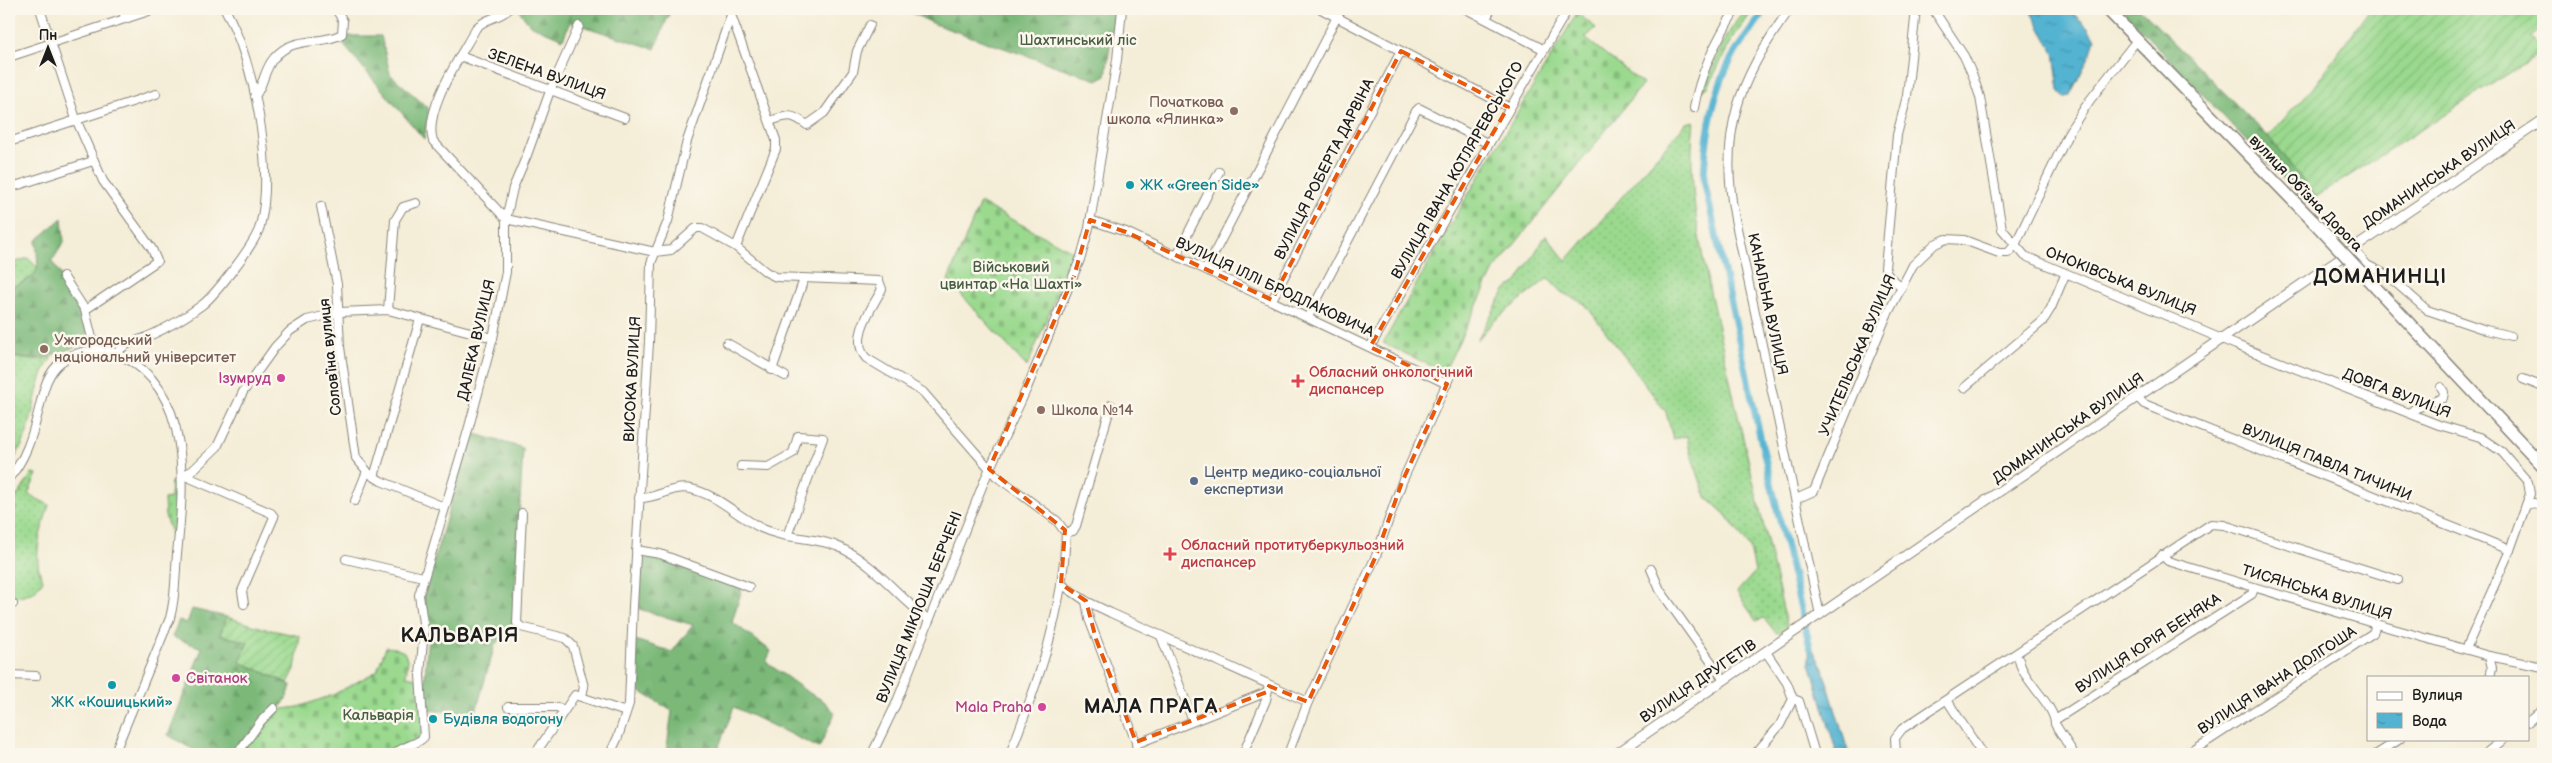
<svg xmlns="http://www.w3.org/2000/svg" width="2552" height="763" viewBox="0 0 2552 763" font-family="'Balsamiq Sans',sans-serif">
	<defs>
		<pattern id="grass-dots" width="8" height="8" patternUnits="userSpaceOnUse" patternTransform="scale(1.25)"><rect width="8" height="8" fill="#9ad98e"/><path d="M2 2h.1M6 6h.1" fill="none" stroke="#84ba7a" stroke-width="1.8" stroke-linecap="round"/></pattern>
		<pattern id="forest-firs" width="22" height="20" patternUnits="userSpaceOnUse" patternTransform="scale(1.25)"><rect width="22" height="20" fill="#7bb979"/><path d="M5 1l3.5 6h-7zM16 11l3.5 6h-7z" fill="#6a9e68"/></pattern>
		<pattern id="cemetery-stones" width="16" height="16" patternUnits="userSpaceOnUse" patternTransform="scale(1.25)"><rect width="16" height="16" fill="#9ad98e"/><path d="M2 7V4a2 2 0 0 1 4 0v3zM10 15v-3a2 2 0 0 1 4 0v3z" fill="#84ba7a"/></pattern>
		<pattern id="garden-furrows" width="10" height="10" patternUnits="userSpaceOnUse" patternTransform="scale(1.25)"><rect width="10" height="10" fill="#9ad98e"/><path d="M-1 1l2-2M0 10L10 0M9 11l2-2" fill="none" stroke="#84ba7a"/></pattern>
		<pattern id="water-ripples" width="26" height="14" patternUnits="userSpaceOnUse" patternTransform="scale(1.25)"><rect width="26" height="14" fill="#53b3d1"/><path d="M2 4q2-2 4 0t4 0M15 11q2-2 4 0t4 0" fill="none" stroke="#4491a9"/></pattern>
	</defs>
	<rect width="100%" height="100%" fill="#fbf7ec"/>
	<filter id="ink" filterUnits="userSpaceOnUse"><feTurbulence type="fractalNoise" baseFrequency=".02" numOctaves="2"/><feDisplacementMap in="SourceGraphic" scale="10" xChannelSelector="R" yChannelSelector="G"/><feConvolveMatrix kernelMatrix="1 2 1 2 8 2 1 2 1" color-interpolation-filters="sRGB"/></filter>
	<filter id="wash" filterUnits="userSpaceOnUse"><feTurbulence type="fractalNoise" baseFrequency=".0096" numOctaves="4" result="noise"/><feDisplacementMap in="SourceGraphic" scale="20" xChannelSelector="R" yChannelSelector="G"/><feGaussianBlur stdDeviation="1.12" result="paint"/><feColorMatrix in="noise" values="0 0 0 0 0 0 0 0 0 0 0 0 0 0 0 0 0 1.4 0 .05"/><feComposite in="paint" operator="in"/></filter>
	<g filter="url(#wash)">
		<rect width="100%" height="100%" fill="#f4edd7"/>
		<!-- grass -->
		<g fill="url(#grass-dots)" stroke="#5b7a55">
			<polygon points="1745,9 1754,9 1731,41 1708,87 1702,91 1725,38"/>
			<path d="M1694,121C1685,196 1706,272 1722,345C1743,440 1766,535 1788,630L1776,633L1764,618L1756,621L1737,592L1755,572L1750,548L1725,514L1706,497L1690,452L1687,436L1673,439L1666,412L1585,304L1561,292L1548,278L1494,321L1477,340L1505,290L1517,282L1546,235L1566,261L1686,123Z"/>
			<polygon points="28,258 38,268 32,279 9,288 9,259 13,263"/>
			<path d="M9,355C24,361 36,361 52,357C37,377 36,402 29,426C25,441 18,454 9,467V434L12,412L9,411Z"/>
			<path d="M32,473L37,474L28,494L49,505C42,528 31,557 43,580L34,592L9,599V517L17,508L9,507V499L19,494Z"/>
			<polygon points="177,481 178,492 173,492 173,499 178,499 176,536 172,536 165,516 164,499 170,498 171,482"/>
		</g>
		<!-- forest -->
		<g fill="url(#forest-firs)" stroke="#4c6a4a">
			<polygon points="518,9 671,9 655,49 570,22 563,39 530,25"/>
			<polygon points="903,9 1115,9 1106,75 1097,80 937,25"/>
			<polygon points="2121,9 2140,9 2268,136 2316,197 2306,203"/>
			<polygon points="348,36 381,36 390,74 429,109 424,139 342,43"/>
			<path d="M62,218L64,242L52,261C67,286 89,313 87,343C59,352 38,365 9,355V288C41,275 39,275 36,241Z"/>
			<polygon points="472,433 523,448 513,628 495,644 475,715 427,710 424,695 428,630 423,596"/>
			<polygon points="642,555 665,561 742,589 732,622 771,651 766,662 806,691 824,701 835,713 819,748 734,707 716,754 666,754 672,711 636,689 635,640 672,652 693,625 639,609"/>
			<path d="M192,609L227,617L220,635L248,642L240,662L291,685C287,712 236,760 206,754C194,752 179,741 168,735L202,648L172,637L179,620L187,623Z"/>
		</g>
		<!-- cemetery -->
		<g fill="url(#cemetery-stones)" stroke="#5b7a55">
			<polygon points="1577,13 1596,28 1585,38 1643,84 1494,270 1444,372 1383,343 1450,225"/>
			<polygon points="980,203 1074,252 1027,367 948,280"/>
			<polygon points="386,647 395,648 404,652 408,661 406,676 417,678 423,726 420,739 392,754 224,754 238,747 283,709 298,707 333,695 377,671"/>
		</g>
		<!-- garden -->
		<g fill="url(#garden-furrows)" stroke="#5b7a55">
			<polygon points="2370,9 2543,9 2543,28 2531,37 2542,52 2316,197 2268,136 2312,89"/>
			<polygon points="227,617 266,629 300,636 295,669 288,683 240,662 248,642 220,635"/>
		</g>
		<!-- water -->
		<g fill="url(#water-ripples)" stroke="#386876">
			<polygon points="2029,9 2068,9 2087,26 2095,39 2091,53 2070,95 2064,98 2059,90 2054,53"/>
			<polygon points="1808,640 1823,669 1849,754 1837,754 1810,663"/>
		</g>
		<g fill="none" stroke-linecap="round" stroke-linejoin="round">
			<!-- canal -->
			<path stroke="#53b3d1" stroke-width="7" d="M1766,9C1752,30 1733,51 1724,74C1710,108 1705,144 1704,180L1762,445L1810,647"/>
		</g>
	</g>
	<g filter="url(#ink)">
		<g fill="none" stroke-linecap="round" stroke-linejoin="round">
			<!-- minor casing -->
			<g stroke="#88847a" stroke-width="10">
				<g id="minor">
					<polyline points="40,9 76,119 103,181 152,249 157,261 85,310"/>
					<polyline points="122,9 126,19"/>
					<path d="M509,9C498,19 487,17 476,28C461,56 423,110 433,141L506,219L655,252L671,250L696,228H702L736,247"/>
					<path d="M729,9L776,140V149L736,247L766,272L776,277L879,281L882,289C872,308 849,338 866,358L923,392L996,476L1057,521L1066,533"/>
					<polyline points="1321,9 1508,107"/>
					<polyline points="1466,9 1543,49"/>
					<path d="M1790,9C1739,78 1718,133 1735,219L1820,615"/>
					<polyline points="1933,9 1964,56 1973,76 1980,97 2002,229 2025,256 2236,345 2439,425 2480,437 2502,452 2528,482 2530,494 2526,505"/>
					<polyline points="1486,19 1491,9"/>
					<polyline points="460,56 625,118"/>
					<polyline points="9,57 155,9"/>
					<path d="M255,96C264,85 264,69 274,58C293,35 320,46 342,34L343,21L336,9"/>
					<path d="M1694,108C1700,72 1716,40 1736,9"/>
					<path d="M770,121C789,115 791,113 807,125L824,113L853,72L857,51L870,25"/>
					<polyline points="9,142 156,94"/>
					<polyline points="9,188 93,161"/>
					<polyline points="321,206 337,284 340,347 356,458 367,471 355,501"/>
					<polyline points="1090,220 1126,232 1447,384"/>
					<polyline points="2353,249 2367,265 2387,275 2427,310 2486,330 2511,336"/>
					<polyline points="1177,255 1219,172"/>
					<polyline points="1206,269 1341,9"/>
					<polyline points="63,276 85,310 95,350"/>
					<polyline points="1901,286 1889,277 1885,268 1897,135 1907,96 1916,9"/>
					<polyline points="1272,300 1401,51"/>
					<polyline points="388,310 395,220 403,207 416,203"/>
					<polyline points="1308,317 1416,111 1419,108 1487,143"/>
					<polyline points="727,343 785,376"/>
					<polyline points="1370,347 1568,9"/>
					<path d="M117,353C125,342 137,342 149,336C167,328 186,317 202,305C215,295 256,243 260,226C275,169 254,60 225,9"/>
					<polyline points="772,370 804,279"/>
					<polyline points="2523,379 2543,387"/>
					<polyline points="1964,388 2043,321 2051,308 2065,275"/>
					<polyline points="2137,397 2144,404 2510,550"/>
					<polyline points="2410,413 2414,409 2443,398 2444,392 2441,387"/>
					<polyline points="741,466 768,467 793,453 798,436 823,438 787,536"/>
					<polyline points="370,474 381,481 444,507"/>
					<polyline points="183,475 192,471 217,447 243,392 275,347 290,331 307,320 340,312 388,310 493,338"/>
					<polyline points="183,475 271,513 274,517 242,591 244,604"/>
					<polyline points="374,477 420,319"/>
					<path d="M9,478C25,460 32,437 38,413C43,394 45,375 61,362C78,349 103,346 122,356C193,391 184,487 177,554C175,576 176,596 170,618L114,754"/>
					<path d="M639,498C657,499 672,485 691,489C718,495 737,516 761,528C786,540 816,536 841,548C876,565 899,598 929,620"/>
					<polyline points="1796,499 1814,491 1886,317 1913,265 1935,244 1946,239 1964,240 1999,253 2008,253 2015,245 2070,130 2090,100 2137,40"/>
					<polyline points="522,513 517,623 521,627 565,638 573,646 584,687 582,696"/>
					<polyline points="636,550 660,554 749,587"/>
					<polyline points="2162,555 2168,561 2376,624 2489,656 2492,668 2490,677"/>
					<polyline points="346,559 423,577"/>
					<polyline points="1651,569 1660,590 1724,680"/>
					<polyline points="1061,584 1086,601 1111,613 1308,702"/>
					<polyline points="1086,601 1089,619 1136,742 1137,754"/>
					<polyline points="9,604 13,604"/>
					<polyline points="1161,636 1193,721"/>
					<polyline points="2466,649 2510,550 2526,505 2534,503 2543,507"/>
					<polyline points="1766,652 1787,683 1793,699 1799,701 1815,754"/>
					<polyline points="2489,656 2543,667"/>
					<path d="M2019,660C2023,681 2055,705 2055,724L2074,754"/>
					<polyline points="9,675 36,676"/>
					<polyline points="1947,700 1982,754"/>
					<polyline points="508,707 557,707 564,710"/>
					<polyline points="2055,720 2252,594 2254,588"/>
					<polyline points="2528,722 2543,709"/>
					<polyline points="1136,742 1141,742 1267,692"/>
					<polyline points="237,754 261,721 274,708"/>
					<path d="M395,754C403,745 416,746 424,737L420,675L424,630L419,595L467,434L493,338L506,272V219L513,188L527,155L550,91L579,26"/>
					<polyline points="535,754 575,695 626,712"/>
					<polyline points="610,754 618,737 629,704 633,606 649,342 651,263 668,221 687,141 731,15"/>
					<polyline points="872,754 896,704 985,479 1027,388 1081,257 1089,228 1117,60 1122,9"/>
					<path d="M1010,754C1039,679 1063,615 1066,533L1073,531L1076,526L1111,405"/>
					<polyline points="1243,754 1266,700 1268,689"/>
					<polyline points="1288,754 1308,702 1376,556 1402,482 1450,376"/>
					<polyline points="1755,754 1780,725 1793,699"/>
					<polyline points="1896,754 1895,738 1902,729 2211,524 2224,525 2398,580"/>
					<polyline points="2188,754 2373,633 2376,624"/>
					<polyline points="2377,754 2400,739"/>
					<polyline points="2485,754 2504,739"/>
				</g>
			</g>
			<!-- major casing -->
			<g stroke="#88847a" stroke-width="11">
				<g id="major">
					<polyline points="2350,251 2543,120"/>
					<polyline points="1616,754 2340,258"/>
				</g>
			</g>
			<!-- highway casing -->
			<g stroke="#88847a" stroke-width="14">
				<g id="highway">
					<polyline points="2107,9 2313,221"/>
					<polyline points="2376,288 2543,466"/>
				</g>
			</g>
			<!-- minor -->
			<use href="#minor" stroke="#fff" stroke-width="8"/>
			<!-- major -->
			<use href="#major" stroke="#fff" stroke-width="9"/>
			<!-- highway -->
			<use href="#highway" stroke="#fff" stroke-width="11"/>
			<!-- highway-bridge casing -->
			<g stroke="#88847a" stroke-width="14" stroke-linecap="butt">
				<polyline id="highway-bridge" points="2313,221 2376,288"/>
			</g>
			<!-- highway-bridge -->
			<use href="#highway-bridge" stroke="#fff" stroke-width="11"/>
		</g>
	</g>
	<!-- marked area -->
	<path fill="none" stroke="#e8590c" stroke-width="4" stroke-dasharray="10 6" stroke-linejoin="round" d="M1401,51L1508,107L1370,347L1447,384L1402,482L1376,556L1308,702L1269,686L1267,692L1136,742L1096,639L1086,601L1061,584L1065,530L989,469L1074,276L1090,220L1126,232L1272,300Z"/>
	<!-- markers -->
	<g fill="#8d6e63" stroke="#fbf7ec" stroke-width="2">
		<circle cx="1234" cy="111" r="5"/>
		<circle cx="44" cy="349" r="5"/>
		<circle cx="1041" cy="410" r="5"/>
	</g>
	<g fill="#0f9aa8" stroke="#fbf7ec" stroke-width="2">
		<circle cx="1130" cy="185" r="5"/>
		<circle cx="112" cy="685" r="5"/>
		<circle cx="433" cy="719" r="5"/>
	</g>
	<g fill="#d1479c" stroke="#fbf7ec" stroke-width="2">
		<circle cx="281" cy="378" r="5"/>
		<circle cx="176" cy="678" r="5"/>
		<circle cx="1042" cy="707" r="5"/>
	</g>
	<g fill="#e0444e" stroke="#fbf7ec" stroke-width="2">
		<path d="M1295.5 373.5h5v5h5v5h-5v5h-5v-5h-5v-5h5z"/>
		<path d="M1167.5 546.5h5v5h5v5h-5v5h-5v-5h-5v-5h5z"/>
	</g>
	<circle fill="#5c6f8a" stroke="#fbf7ec" stroke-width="2" cx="1194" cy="481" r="5"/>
	<g text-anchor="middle" stroke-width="5" stroke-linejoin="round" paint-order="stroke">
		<!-- park labels -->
		<g font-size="15" fill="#485e44" stroke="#fbf7ec">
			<text x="1078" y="45">Шахтинський ліс</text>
			<text x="1011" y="272">Військовий<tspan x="1011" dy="17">цвинтар «На Шахті»</tspan></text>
			<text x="378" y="720">Кальварія</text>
		</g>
		<!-- street labels -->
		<g font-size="15" fill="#1c1c1c" stroke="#fbf7ec">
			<text transform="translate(547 74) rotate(20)" y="5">ЗЕЛЕНА ВУЛИЦЯ</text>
			<text transform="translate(1324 169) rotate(-63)" y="5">ВУЛИЦЯ РОБЕРТА ДАРВІНА</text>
			<text transform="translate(1457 170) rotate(-60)" y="5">ВУЛИЦЯ ІВАНА КОТЛЯРЕВСЬКОГО</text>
			<text transform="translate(2439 174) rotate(-34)" y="5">ДОМАНИНСЬКА ВУЛИЦЯ</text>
			<text transform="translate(2306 193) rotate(46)" y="5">вулиця Обʼїзна Дорога</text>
			<text transform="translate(2121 281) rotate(22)" y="5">ОНОКІВСЬКА ВУЛИЦЯ</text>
			<text transform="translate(1275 287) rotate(25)" y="5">ВУЛИЦЯ ІЛЛІ БРОДЛАКОВИЧА</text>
			<text transform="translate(1768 304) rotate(78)" y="5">КАНАЛЬНА ВУЛИЦЯ</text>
			<text transform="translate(476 340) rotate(-77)" y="5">ДАЛЕКА ВУЛИЦЯ</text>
			<text transform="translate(1857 355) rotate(-67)" y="5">УЧИТЕЛЬСЬКА ВУЛИЦЯ</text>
			<text transform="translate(330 357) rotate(-96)" y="5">Соловʼїна вулиця</text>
			<text transform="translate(632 379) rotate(-87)" y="5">ВИСОКА ВУЛИЦЯ</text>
			<text transform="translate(2397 393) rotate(21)" y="5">ДОВГА ВУЛИЦЯ</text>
			<text transform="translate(2068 428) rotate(-35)" y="5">ДОМАНИНСЬКА ВУЛИЦЯ</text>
			<text transform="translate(2327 462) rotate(22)" y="5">ВУЛИЦЯ ПАВЛА ТИЧИНИ</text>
			<text transform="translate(2317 592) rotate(17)" y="5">ТИСЯНСЬКА ВУЛИЦЯ</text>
			<text transform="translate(919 607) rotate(-68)" y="5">ВУЛИЦЯ МІКЛОША БЕРЧЕНІ</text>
			<text transform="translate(2148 643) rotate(-33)" y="5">ВУЛИЦЯ ЮРІЯ БЕНЯКА</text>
			<text transform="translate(2277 680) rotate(-33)" y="5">ВУЛИЦЯ ІВАНА ДОЛГОША</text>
			<text transform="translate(1698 681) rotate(-34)" y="5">ВУЛИЦЯ ДРУГЕТІВ</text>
		</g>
		<!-- education labels -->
		<g font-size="15" fill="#785e54" stroke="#fbf7ec" text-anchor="start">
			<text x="1224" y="107" text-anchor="end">Початкова<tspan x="1224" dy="17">школа «Ялинка»</tspan></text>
			<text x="54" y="345">Ужгородський<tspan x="54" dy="17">національний університет</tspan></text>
			<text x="1051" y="415">Школа №14</text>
		</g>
		<!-- culture labels -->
		<g font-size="15" fill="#0d838f" stroke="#fbf7ec" text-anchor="start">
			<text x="1140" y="190">ЖК «Green Side»</text>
			<text x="112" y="707" text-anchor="middle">ЖК «Кошицький»</text>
			<text x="443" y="724">Будівля водогону</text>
		</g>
		<!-- health labels -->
		<g font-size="15" fill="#be3a42" stroke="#fbf7ec" text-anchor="start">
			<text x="1309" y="377">Обласний онкологічний<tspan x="1309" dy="17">диспансер</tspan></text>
			<text x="1181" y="550">Обласний протитуберкульозний<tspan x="1181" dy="17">диспансер</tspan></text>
		</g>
		<!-- hotel labels -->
		<g font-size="15" fill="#b23c85" stroke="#fbf7ec" text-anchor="end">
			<text x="271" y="383">Ізумруд</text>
			<text x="186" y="683" text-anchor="start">Світанок</text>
			<text x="1032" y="712">Mala Praha</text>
		</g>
		<!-- service labels -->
		<g font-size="15" fill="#4e5e75" stroke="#fbf7ec" text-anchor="start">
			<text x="1204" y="477">Центр медико-соціальної<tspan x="1204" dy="17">експертизи</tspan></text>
		</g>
		<!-- district labels -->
		<g font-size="20" font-weight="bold" letter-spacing="1" fill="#1c1c1c" stroke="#fbf7ec">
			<text x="2380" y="283">ДОМАНИНЦІ</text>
			<text x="460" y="642">КАЛЬВАРІЯ</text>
			<text x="1151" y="713">МАЛА ПРАГА</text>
		</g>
	</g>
	<!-- margin -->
	<rect width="2552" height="763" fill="none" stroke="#fbf7ec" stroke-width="30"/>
	<!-- legend -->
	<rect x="2367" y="676" width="162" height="65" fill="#fbf7ec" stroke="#a29f99"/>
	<rect x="2377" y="692" width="25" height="8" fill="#ffffff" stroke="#a29f99"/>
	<text x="2412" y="700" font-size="15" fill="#1c1c1c">Вулиця</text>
	<rect x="2377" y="713" width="25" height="15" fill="url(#water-ripples)" stroke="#a29f99"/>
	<text x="2412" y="726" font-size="15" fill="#1c1c1c">Вода</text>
	<!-- north arrow -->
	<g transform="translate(48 48)" stroke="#fbf7ec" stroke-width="4" paint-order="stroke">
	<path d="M0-4L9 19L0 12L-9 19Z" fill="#1c1c1c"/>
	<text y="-8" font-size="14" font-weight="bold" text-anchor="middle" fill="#1c1c1c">Пн</text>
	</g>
</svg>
